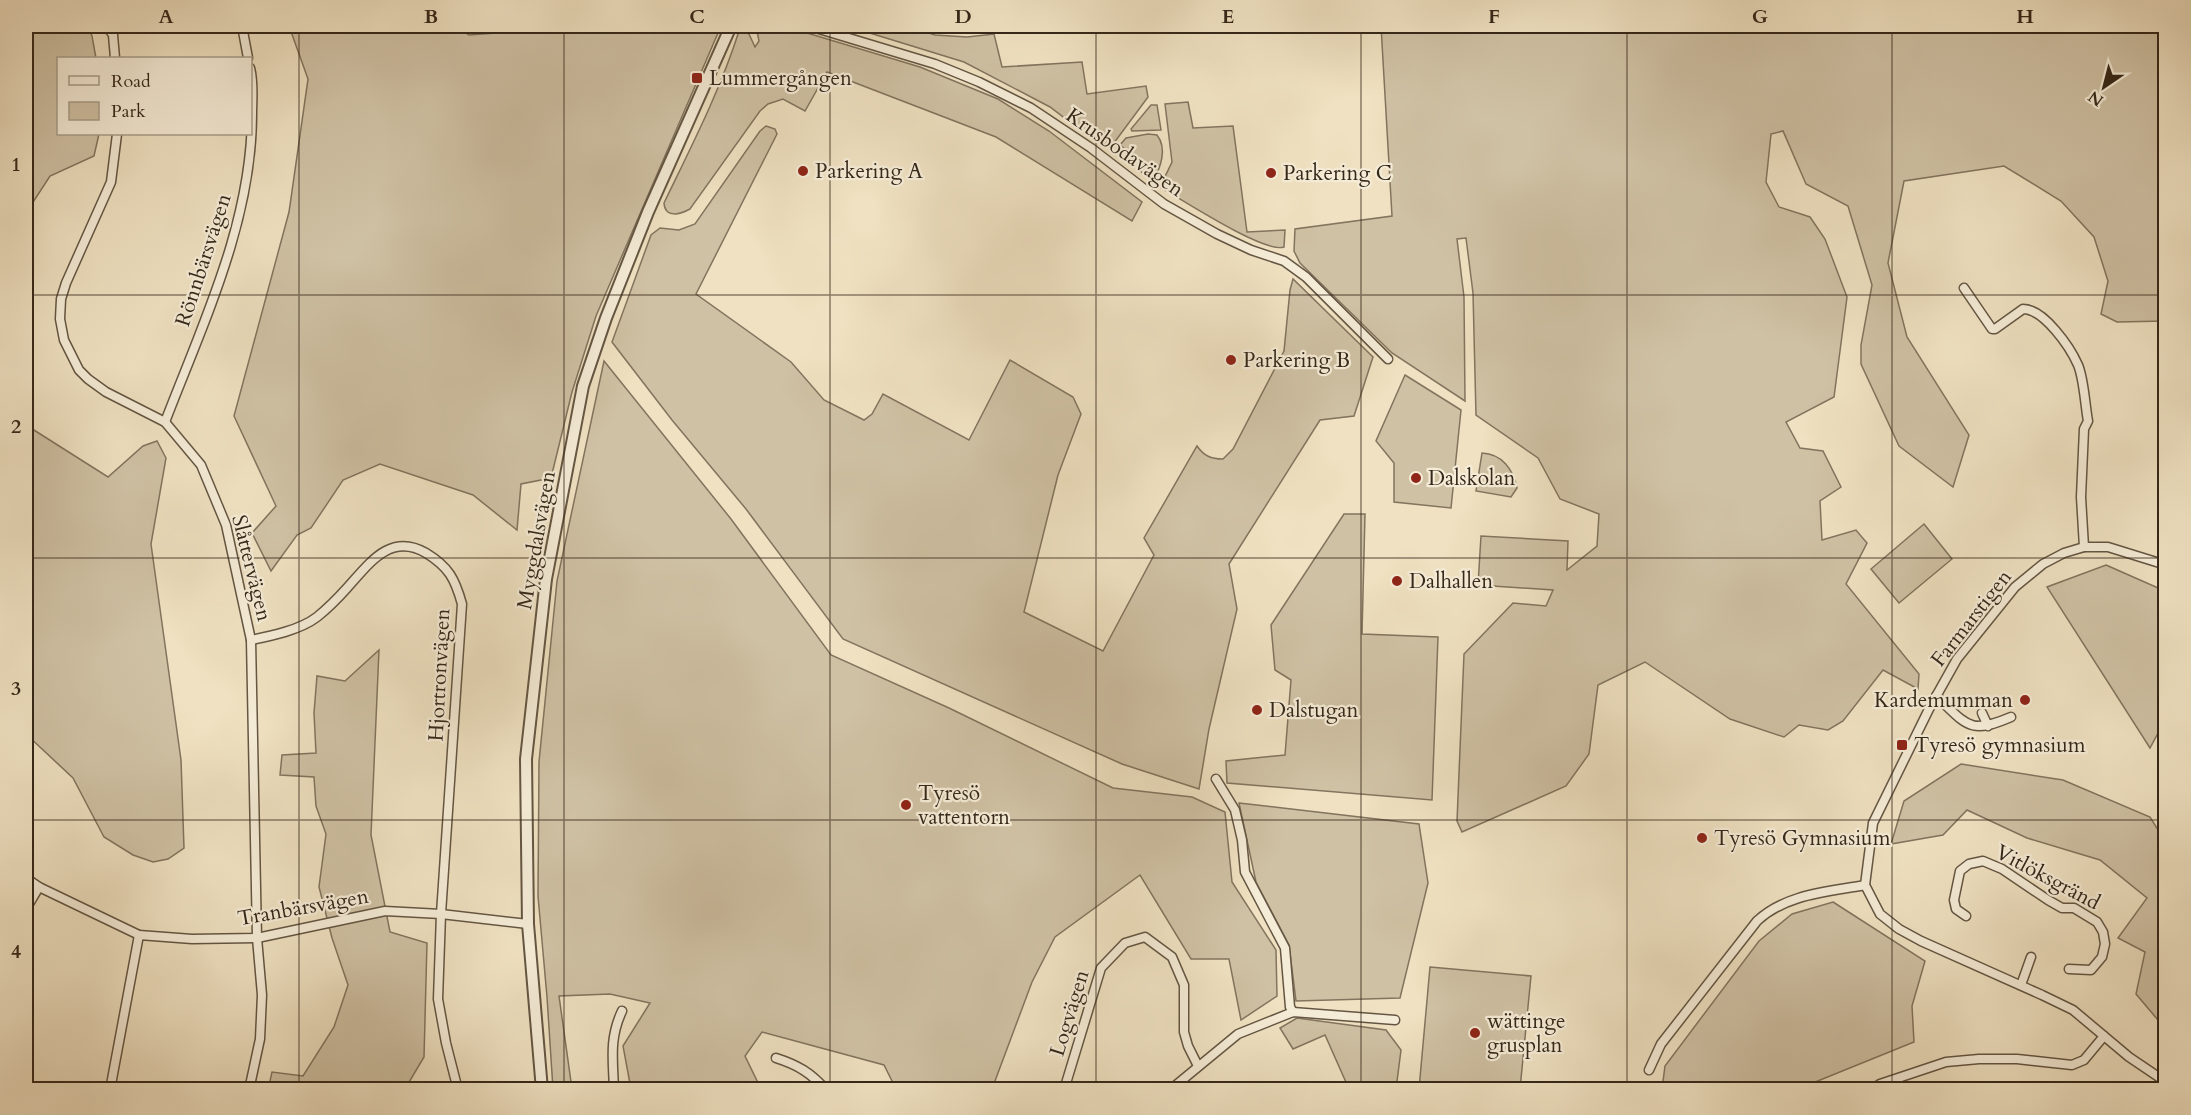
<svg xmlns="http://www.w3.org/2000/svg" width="2191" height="1115" viewBox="0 0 2191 1115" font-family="Cardo,serif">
	<rect width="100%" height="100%" fill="#efe1c1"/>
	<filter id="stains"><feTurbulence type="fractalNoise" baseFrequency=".00333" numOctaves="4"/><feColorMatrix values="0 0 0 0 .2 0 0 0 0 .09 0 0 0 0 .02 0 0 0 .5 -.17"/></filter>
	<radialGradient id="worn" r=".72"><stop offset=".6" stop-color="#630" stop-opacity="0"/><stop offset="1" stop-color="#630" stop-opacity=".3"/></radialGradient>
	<!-- green -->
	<g fill="#cfc1a4" stroke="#82745e" stroke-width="1.5">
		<polygon points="31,26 87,26 92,36 96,58 58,58 58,134 99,134 94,156 50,176 26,213 26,32"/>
		<polygon points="289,26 455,26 469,35 523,31 524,26 721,26 596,316 572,392 551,478 521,484 517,530 473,495 380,464 343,480 311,528 297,535 271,571 252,533 276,506 234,416 289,212 308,79"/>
		<path d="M756,26H784L920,67L998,99L1049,131L1142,202L1132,221L996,137L827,72L805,111L783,99L768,104L760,111L690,209C681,214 665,219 664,203C691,147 720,91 739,31L741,30L749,34L755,47L759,41Z"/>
		<polygon points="847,26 907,26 935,35 967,37 994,34 1002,67 1082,62 1087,94 1146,86 1148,97 1111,147 1079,129 1050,107 964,62"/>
		<polygon points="1381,26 2165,26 2165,321 2117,322 2101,314 2108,281 2094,237 2061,201 2004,166 1904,181 1888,263 1907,337 1969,435 1953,487 1899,446 1861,364 1861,345 1872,285 1848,206 1806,184 1783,131 1771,134 1766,182 1779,207 1810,217 1825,239 1847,297 1834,397 1786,422 1800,448 1823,451 1841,487 1820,501 1822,540 1856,530 1867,543 1846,584 1919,674 1918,689 1883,670 1843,721 1828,730 1799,725 1784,737 1730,719 1645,662 1598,685 1589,754 1566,786 1462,832 1457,821 1464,654 1513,603 1546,606 1553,590 1478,585 1481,536 1568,541 1567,570 1597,546 1599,514 1560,499 1538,458 1476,415 1473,293 1466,238 1457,239 1464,297 1465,401 1392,353 1300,263 1294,251 1295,229 1392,216"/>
		<path d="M1188,102L1193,128L1233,126L1247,232L1285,230L1284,247C1265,254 1181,199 1160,187L1172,162L1165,104Z"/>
		<polygon points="1151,105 1157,105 1161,130 1132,131 1131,129"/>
		<path d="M766,126L775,129L777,134L696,294L791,362L824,400L864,420L872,414L883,394L969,440L1010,360L1073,397L1081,414L1058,475L1024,612L1103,651L1154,555L1144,538L1197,446C1204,456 1211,459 1223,459L1233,449L1284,351L1290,290L1293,279L1373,357L1354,416L1320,420L1229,564L1237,609L1209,729L1199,789L1122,764L843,639L746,509L672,420L612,342L651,235L660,228L679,230L695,224L760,131Z"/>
		<path d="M1148,134L1157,135C1168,149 1160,168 1153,182L1138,169L1143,162L1120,145L1126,138Z"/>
		<polygon points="604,361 731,519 831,655 949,708 1113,788 1192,797 1225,812 1232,882 1276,950 1277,996 1241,1020 1229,959 1191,959 1140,875 1055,937 1032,982 992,1089 896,1089 884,1065 762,1032 745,1056 761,1089 631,1089 623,1046 650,1003 610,994 559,996 572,1089 553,1089 547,997 538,896 539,762 557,581"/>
		<polygon points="1405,375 1461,410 1451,508 1394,502 1394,463 1376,441"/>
		<polygon points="26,425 108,477 143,446 157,441 166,458 151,544 181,760 184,848 168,859 153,862 133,855 104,837 73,778 26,734"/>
		<path d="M1482,453C1502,454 1513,469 1517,488L1511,497L1476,491Z"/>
		<polygon points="1344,514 1365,514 1362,634 1438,637 1432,800 1227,783 1226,761 1285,755 1291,680 1275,670 1271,625"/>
		<polygon points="1924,524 1952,559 1899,603 1871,569"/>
		<polygon points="2106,565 2165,591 2165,720 2150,748 2047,587"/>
		<polygon points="379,650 371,835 390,932 427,943 424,1057 405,1089 268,1090 272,1072 303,1076 334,1027 348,985 332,938 319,887 326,834 316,806 314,777 280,775 282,755 316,753 314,713 317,676 345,681"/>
		<polygon points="1961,764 2063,780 2150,817 2165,841 2165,1026 2163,1026 2136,994 2145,952 2118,938 2147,898 2100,860 2027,838 1967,810 1943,835 1891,844 1904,801"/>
		<polygon points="1239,803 1419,824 1428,883 1400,998 1296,1001 1289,945 1256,882"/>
		<polygon points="1833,902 1925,961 1912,1006 1914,1042 1798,1089 1662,1089 1665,1066 1759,941 1792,914"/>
		<polygon points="1430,967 1531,976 1520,1089 1419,1089"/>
		<polygon points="1297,1018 1386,1030 1401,1050 1396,1089 1349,1089 1325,1035 1293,1049 1280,1028"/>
	</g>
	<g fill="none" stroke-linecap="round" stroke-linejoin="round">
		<!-- minor casing -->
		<g stroke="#645643" stroke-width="11">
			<g id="minor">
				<polyline points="107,26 113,35 115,58"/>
				<polyline points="242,26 248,58"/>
				<polyline points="809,26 935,64 979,82 1031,108 1091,148 1164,204 1217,234 1251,250 1284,261 1306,277 1388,359"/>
				<polyline points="117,134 111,182 66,283 61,299 60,319 64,340 79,370 88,379 106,392 165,422 201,465 226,525 251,640 257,938 262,995 260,1039 249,1090"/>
				<path d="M1964,288L1992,329H1995L2023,309C2044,309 2070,347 2078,365C2084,379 2085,405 2088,421L2084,429L2081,497L2084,547"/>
				<path d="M165,422C203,323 252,222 252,114C252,99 254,83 250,68"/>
				<polyline points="2166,565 2108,547 2084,547 2064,553 2043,564 2015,587 1957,659 1929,709 1873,823 1865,885 1880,914 1899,929 1921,941 2042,995 2073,1010 2129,1057 2166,1082"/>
				<path d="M251,640C271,636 300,630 317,617C327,609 338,598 347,588C369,564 390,532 426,553C449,567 455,579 462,604L441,914L438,999L446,1043L458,1090"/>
				<path d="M1936,696C1967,725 1969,735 2011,717"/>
				<polyline points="1982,713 1988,726"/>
				<polyline points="1216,779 1235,810 1242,840 1245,872 1285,948 1290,1007 1293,1012"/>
				<polyline points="26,878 39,887 139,935 192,939 257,938 385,911 441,914 528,924"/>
				<polyline points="26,909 39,887"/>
				<polyline points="1966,916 1956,909 1954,900 1960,871 1969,864 1983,861 2002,869 2048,900 2062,908 2074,908 2097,922 2103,932 2105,944 2102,957 2091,970 2069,969"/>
				<polyline points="2021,985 2031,957"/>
				<path d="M776,1058C798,1065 811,1073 826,1090"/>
				<path d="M1649,1070L1661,1044L1757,921C1786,894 1827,892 1865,885"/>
				<polyline points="110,1090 139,935"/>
				<path d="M614,1090C613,1059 609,1039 622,1011"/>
				<polyline points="1064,1090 1101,968 1125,943 1145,937 1172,957 1184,985 1184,1032 1188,1046 1198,1066"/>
				<polyline points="1170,1090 1238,1034 1293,1012 1395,1020"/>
				<polyline points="1872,1090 1880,1084 1946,1062 1979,1059 2017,1059 2072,1065 2084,1060 2104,1036"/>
			</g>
		</g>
		<!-- tertiary casing -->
		<g stroke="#645643" stroke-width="14">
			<polyline id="tertiary" points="542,1090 528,924 526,759 546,579 583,386 606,318 648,212 731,26"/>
		</g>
		<!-- minor -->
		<use href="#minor" stroke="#f5ecd7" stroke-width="8"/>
		<!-- tertiary -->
		<use href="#tertiary" stroke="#f5ecd7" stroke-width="10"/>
	</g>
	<!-- grid -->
	<path fill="none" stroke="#352719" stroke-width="1.5" stroke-opacity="0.55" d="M299,26V1090M564,26V1090M830,26V1090M1096,26V1090M1361,26V1090M1627,26V1090M1892,26V1090M26,295H2166M26,558H2166M26,820H2166"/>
	<!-- markers -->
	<g fill="#8f2418" stroke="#f5ecd7" stroke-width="2">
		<rect x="691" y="72" width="12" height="12" rx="3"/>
		<circle cx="803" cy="171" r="6"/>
		<circle cx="1271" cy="173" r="6"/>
		<circle cx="1231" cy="360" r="6"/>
		<circle cx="1416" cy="478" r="6"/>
		<circle cx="1397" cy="581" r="6"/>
		<circle cx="2025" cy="700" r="6"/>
		<circle cx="1257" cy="710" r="6"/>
		<rect x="1896" y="739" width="12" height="12" rx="3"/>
		<circle cx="906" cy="805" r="6"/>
		<circle cx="1702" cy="838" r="6"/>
		<circle cx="1475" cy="1033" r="6"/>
	</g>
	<g text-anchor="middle" stroke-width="4.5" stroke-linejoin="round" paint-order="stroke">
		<!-- poi labels -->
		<g font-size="21" fill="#352719" stroke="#f5ecd7" text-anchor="start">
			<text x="709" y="85">Lummergången</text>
			<text x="815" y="178">Parkering A</text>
			<text x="1283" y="180">Parkering C</text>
			<text x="1243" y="367">Parkering B</text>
			<text x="1428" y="485">Dalskolan</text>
			<text x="1409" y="588">Dalhallen</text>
			<text x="2013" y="707" text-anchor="end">Kardemumman</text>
			<text x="1269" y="717">Dalstugan</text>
			<text x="1914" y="752">Tyresö gymnasium</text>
			<text x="918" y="800">Tyresö<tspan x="918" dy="24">vattentorn</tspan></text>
			<text x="1714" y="845">Tyresö Gymnasium</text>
			<text x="1487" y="1028">wättinge<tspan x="1487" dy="24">grusplan</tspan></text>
		</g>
		<!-- street labels -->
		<g font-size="21" fill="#352719" stroke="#f5ecd7">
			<text transform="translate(1125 152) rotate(35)" y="7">Krusbodavägen</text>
			<text transform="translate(203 260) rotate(-72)" y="7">Rönnbärsvägen</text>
			<text transform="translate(536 540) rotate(-80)" y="7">Myggdalsvägen</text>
			<text transform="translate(252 568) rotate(76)" y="7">Slåttervägen</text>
			<text transform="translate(1971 618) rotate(-52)" y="7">Farmarstigen</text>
			<text transform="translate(439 675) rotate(-87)" y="7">Hjortronvägen</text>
			<text transform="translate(2048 877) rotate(28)" y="7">Vitlöksgränd</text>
			<text transform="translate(303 907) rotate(-10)" y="7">Tranbärsvägen</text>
			<text transform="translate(1069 1013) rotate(-73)" y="7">Logvägen</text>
		</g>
	</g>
	<!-- margin -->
	<rect width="2191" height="1115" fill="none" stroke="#efe1c1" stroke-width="66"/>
	<!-- legend -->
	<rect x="57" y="57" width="195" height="78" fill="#f5ecd7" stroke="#a89d8b" stroke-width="1.5"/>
	<rect x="69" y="76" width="30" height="9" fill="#f5ecd7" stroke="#a89d8b" stroke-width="1.5"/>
	<text x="111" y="87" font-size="18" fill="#352719">Road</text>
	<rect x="69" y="102" width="30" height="18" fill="#cfc1a4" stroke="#a89d8b" stroke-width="1.5"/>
	<text x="111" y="117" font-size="18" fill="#352719">Park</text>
	<!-- north arrow -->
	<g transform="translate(2104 87) rotate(215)" stroke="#f5ecd7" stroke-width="4.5" paint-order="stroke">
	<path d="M0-4.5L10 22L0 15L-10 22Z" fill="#352719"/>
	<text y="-9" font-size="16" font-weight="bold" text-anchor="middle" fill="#352719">N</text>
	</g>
	<rect x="33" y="33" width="2125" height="1049" fill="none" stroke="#352719" stroke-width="2"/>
	<g font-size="20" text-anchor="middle" font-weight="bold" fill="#352719">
		<text x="166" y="23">A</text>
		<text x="431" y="23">B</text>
		<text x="697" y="23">C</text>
		<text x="963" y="23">D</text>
		<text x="1228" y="23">E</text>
		<text x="1494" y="23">F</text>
		<text x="1760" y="23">G</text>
		<text x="2025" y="23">H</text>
		<text x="16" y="171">1</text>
		<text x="16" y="433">2</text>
		<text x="16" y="695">3</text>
		<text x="16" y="958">4</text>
	</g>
	<rect width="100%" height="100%" filter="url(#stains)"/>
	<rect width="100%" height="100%" fill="url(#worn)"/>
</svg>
